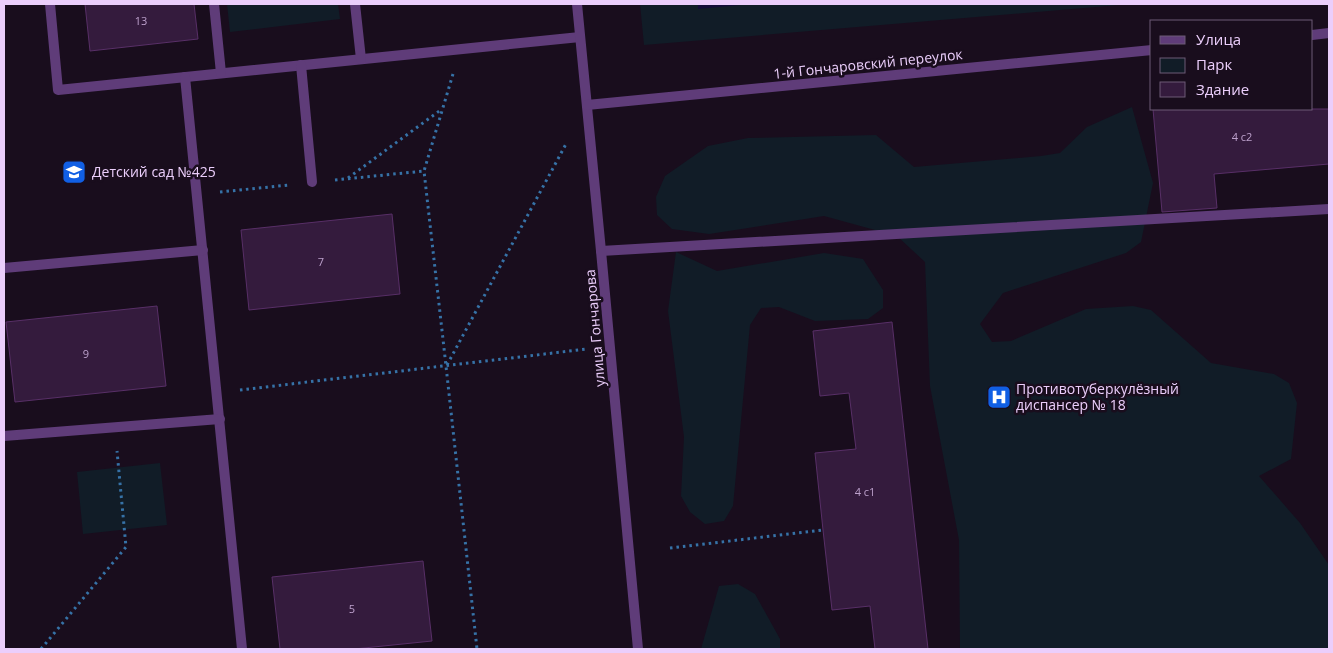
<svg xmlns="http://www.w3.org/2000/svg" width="1333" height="653" viewBox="0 0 1333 653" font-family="'Open Sans',sans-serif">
	<rect width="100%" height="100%" fill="#190d1d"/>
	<!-- green -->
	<g fill="#111c27">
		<polygon points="227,4 338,4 340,19 230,32"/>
		<polygon points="640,4 1131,4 644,45"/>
		<polygon points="1132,107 1153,183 1141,242 1126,253 1003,293 980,324 992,342 1011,341 1086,309 1133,306 1151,310 1211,363 1274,374 1289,383 1297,403 1291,459 1259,476 1300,523 1329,565 1329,649 960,649 959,540 930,386 925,262 897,236 824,216 709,234 672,229 657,215 656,197 665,176 708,146 748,138 876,135 914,167 1041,156 1060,153 1087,127"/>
		<polygon points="676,252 717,271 824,253 863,259 883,290 883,308 868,319 815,321 779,307 761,308 750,325 733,506 724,521 705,524 690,512 681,496 684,437 668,311"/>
		<polygon points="160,463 167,525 83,534 77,472"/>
		<polygon points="738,584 755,594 780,639 780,649 701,649 719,586"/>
	</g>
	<!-- water -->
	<polygon fill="#130c38" points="698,4 751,4 698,9"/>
	<!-- building -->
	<g fill="#341b3d" stroke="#582f67">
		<polygon points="85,4 194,4 198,39 90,51"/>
		<polygon points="1153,109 1329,109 1329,164 1214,174 1217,208 1162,212"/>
		<polygon points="392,214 400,294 249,310 241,230"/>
		<polygon points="157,306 166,386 15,402 6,322"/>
		<polygon points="892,322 928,649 875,649 870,606 832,610 823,530 815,453 856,449 849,393 820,396 813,331"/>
		<polygon points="423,561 432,641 354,649 280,649 272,577"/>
	</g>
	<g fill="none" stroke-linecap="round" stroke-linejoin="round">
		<!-- path -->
		<g stroke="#3672a7" stroke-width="3" stroke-dasharray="2.5 4" stroke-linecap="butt">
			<polyline points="453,74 424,171 446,366 477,649"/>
			<polyline points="348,178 442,109"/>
			<polyline points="335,180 424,171"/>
			<polyline points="220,192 289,185"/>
			<polyline points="447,365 566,144"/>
			<polyline points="240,390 587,349"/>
			<polyline points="670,548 823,530"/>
			<polyline points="41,649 126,547 117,451"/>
		</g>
		<!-- lane -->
		<g stroke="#5f3c79" stroke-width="10">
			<polyline points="50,4 58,90 580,37"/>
			<polyline points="214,4 221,73"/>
			<polyline points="355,4 361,59"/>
			<polyline points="301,65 312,182"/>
			<polyline points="185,77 242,649"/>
			<polyline points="601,251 1329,209"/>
			<polyline points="4,268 203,250"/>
			<polyline points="4,436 220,419"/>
		</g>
		<!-- street -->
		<g stroke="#5f3c79" stroke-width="10">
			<polyline points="577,4 601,251 638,649"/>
			<polyline points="1312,35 1329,33"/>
			<polyline points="587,105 1152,50"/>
		</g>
	</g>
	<!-- icons -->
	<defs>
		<g id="school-square" transform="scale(1.25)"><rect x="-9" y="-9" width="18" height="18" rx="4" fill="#115fe4" stroke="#190d1d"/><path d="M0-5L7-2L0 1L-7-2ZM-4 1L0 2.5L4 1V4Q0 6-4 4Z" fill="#fff"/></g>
		<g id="hospital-square" transform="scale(1.25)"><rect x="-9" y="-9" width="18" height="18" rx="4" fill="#115fe4" stroke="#190d1d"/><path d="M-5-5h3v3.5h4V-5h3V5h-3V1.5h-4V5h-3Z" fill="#fff"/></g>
	</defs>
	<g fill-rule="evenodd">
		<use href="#school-square" x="74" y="172"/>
		<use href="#hospital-square" x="999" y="397"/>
	</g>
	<g text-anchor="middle" stroke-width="5" stroke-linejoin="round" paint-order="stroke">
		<!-- number labels -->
		<g font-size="11" fill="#bda1cc">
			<text x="141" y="25">13</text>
			<text x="1242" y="141">4 с2</text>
			<text x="321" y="266">7</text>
			<text x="86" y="358">9</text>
			<text x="865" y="496">4 с1</text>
			<text x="352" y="613">5</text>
		</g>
		<!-- street labels -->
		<g font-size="14" fill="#ebcefb" stroke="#190d1d">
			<text transform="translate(868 64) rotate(-6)" y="5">1-й Гончаровский переулок</text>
			<text transform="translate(595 328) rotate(-95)" y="5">улица Гончарова</text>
		</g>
		<!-- poi labels -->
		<g font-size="14" fill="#ebcefb" stroke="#190d1d" text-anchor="start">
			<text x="92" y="177">Детский сад №425</text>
			<text x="1016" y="394">Противотуберкулёзный<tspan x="1016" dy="16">диспансер № 18</tspan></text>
		</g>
	</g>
	<!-- border -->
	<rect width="1333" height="653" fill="none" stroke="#ebcefb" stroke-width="10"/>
	<!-- legend -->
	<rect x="1150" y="20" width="162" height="90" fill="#190d1d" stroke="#6d5a76"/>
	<rect x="1160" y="36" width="25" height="8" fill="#5f3c79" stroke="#6d5a76"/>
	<text x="1196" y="45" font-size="15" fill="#ebcefb">Улица</text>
	<rect x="1160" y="58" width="25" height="15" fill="#111c27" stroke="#6d5a76"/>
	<text x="1196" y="70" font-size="15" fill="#ebcefb">Парк</text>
	<rect x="1160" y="82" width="25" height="15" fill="#341b3d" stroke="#6d5a76"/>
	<text x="1196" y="95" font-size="15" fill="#ebcefb">Здание</text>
</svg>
